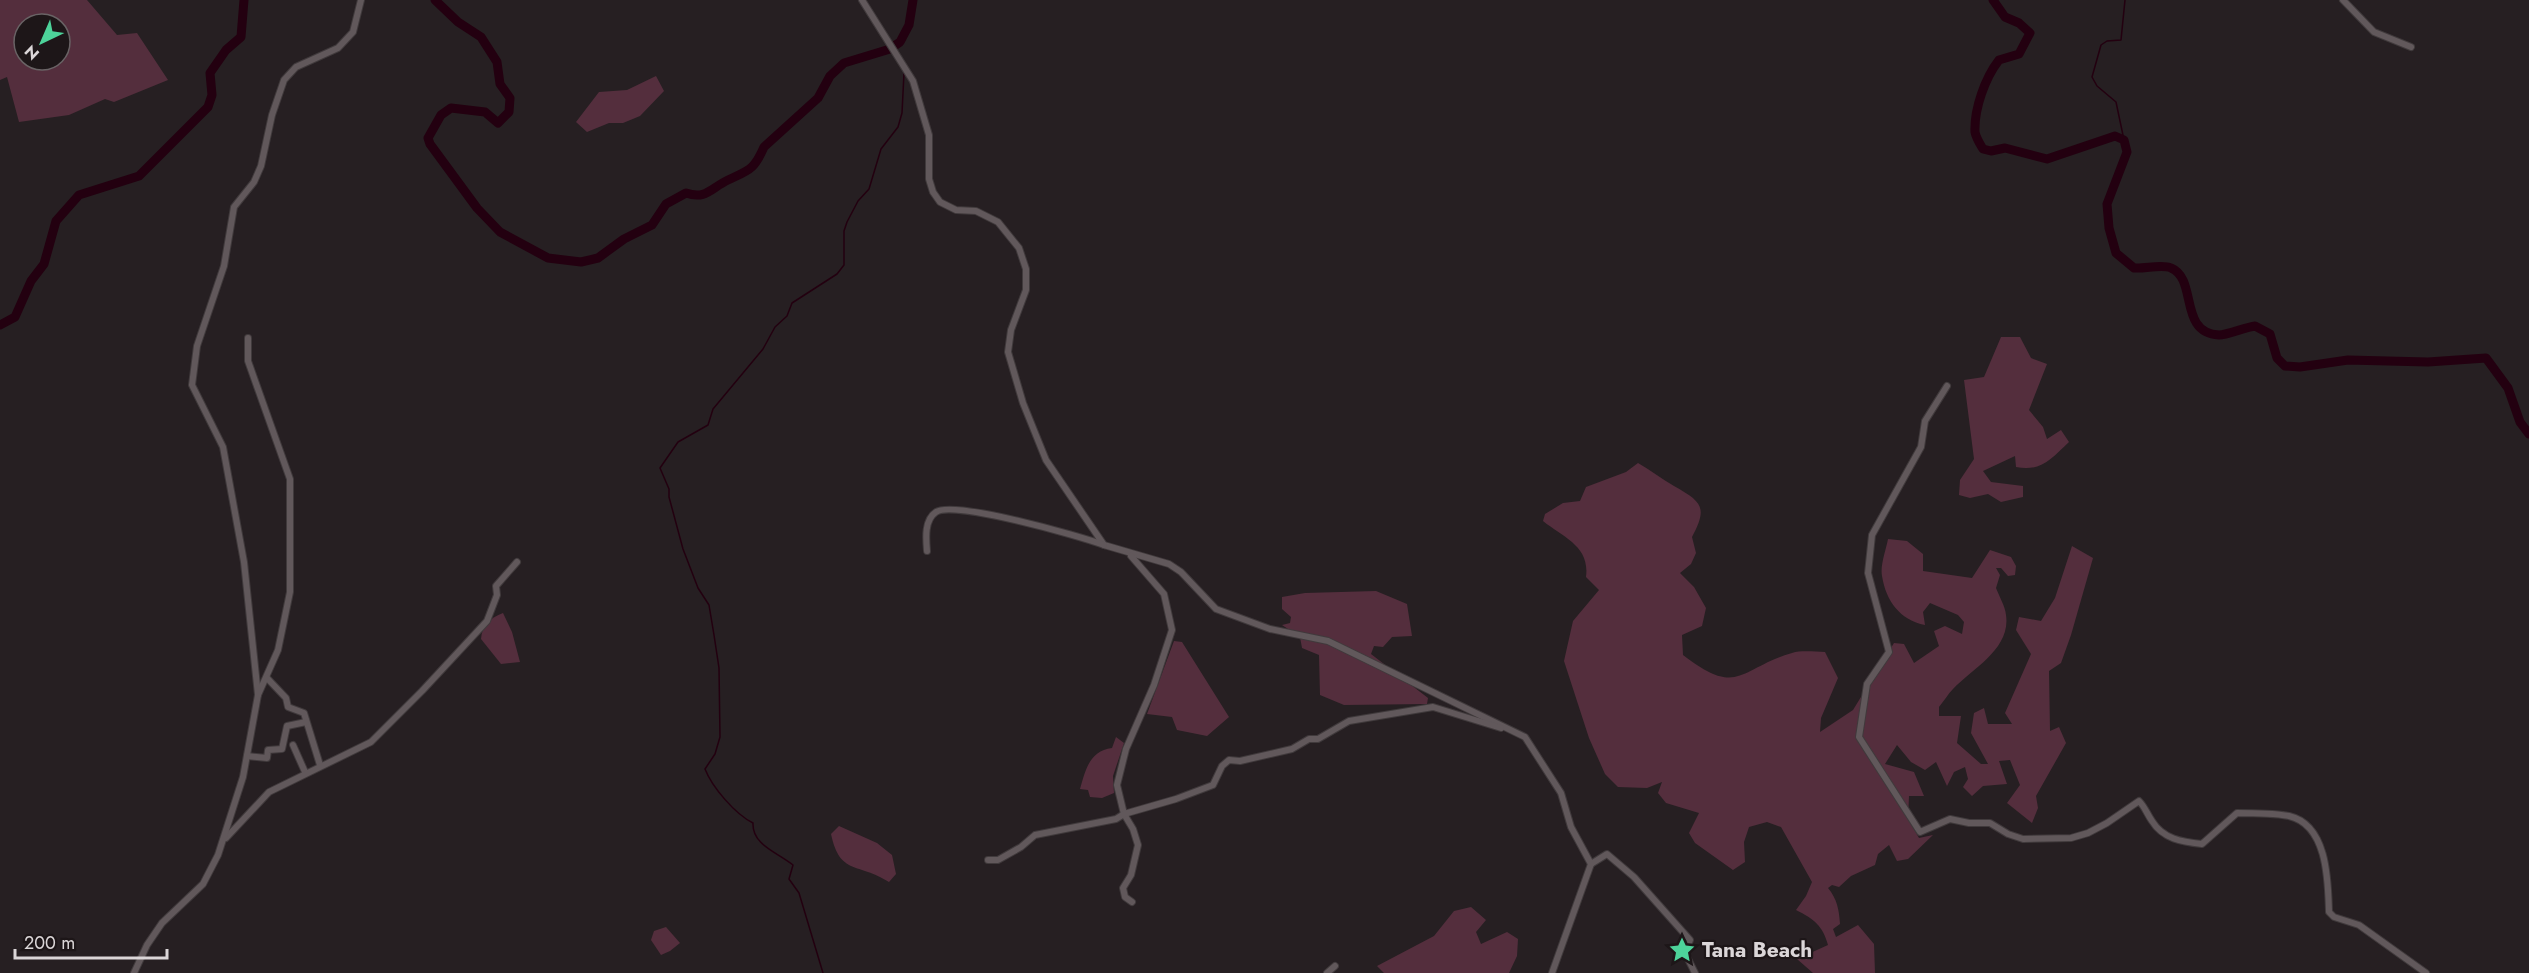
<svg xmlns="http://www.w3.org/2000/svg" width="2529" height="973" viewBox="0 0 2529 973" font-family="Jost,sans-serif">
	<rect width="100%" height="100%" fill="#261f22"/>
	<!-- green -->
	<g fill="#542e3d" fill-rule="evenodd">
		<path d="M0,0H87L117,35L137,33L168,80L114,102L105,99L69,115L19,122L7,77L0,80ZM24,24H60V60H24Z"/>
		<polygon points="656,76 664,91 640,116 623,123 609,123 587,132 576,122 599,92 627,90"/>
		<path d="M2001,337H2020L2031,358L2047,364L2029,410L2043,427L2047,439L2061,430L2069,442C2051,459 2041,472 2016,467L2015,456L1983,471L1991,482L2023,486V497L2001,502L1988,494L1970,498L1959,495L1960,480L1974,459L1964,380L1984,377Z"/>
		<path d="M1638,463C1650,470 1662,479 1674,486C1702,502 1708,507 1692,537L1696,553L1691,564L1680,573L1694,587L1706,608L1702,626L1682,635L1683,655C1739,698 1738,669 1792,653C1802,650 1815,652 1825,652L1838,678L1821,718L1820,732L1853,710L1894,643L1904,644L1914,663L1939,646L1934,631L1945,626L1962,634L1964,622L1958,615L1930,603L1923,612L1925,625C1900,620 1886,601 1882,576C1880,565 1886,550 1888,539L1907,541L1923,554V571L1972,578L1990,550L2011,557L2016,566L2015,575L2008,576L2001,568H1996L2000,575L1996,588C1999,596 2005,606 2006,615C2011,649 1973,668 1953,689C1948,694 1944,701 1939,707V716H1961L1957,743L1981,764H1988L1971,733L1974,713L1984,708L1988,724H2012L2005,713L2031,654L2016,630L2019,617L2041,621L2055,598L2072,546L2093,558L2071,635L2061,663L2049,671L2050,731L2059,727L2066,743L2036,796L2038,808L2032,823L2007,803L2020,785L2010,760L1999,761L2007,784L1983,786L1972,796L1963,787L1968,779L1965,767L1954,772L1947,786L1936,762L1925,770L1911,762L1897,745L1885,764L1914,772L1924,796H1909L1908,819L1919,838L1933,835L1908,859L1897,861L1889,845L1878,854L1875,865L1851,876L1839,887L1832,885L1828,888C1837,899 1839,909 1840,924L1833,929L1836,937L1858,925L1874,944L1875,973H1813L1797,959L1828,945C1823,926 1814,919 1796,910L1806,896L1812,882L1781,827L1767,822L1749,827L1744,842L1745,862L1733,870L1695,843L1689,833L1699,813L1666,803L1658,793L1662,782L1647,788L1618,787L1605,774L1589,738L1564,661L1573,621L1599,590L1586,577C1590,546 1564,538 1543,521L1545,514L1563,503L1580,501L1586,487L1626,472Z"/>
		<polygon points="1376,591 1407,604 1412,636 1392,637 1383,647 1374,646 1371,654 1428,698 1427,704 1344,705 1320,695 1319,655 1302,648 1300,637 1282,625 1290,623 1291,617 1282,609 1282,597 1305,593"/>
		<path d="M503,613L512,632L520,662L501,664L481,639C482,625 490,618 503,613Z"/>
		<polygon points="1174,641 1182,642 1229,717 1207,736 1177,730 1172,717 1147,714"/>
		<path d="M1116,737L1124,743L1113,776L1114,793L1102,798L1090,797L1088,790L1080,789C1086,768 1090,751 1112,748Z"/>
		<path d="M839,826L877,843L892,855L896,874L889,882C858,862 840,876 831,834Z"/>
		<polygon points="1471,907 1486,920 1476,932 1481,944 1507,932 1518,939 1517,956 1509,973 1384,973 1377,966 1434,936 1454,911"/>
		<polygon points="666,927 680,943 670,951 661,955 651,940 654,931"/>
	</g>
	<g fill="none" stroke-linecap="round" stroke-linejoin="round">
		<!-- stream -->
		<g stroke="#230010" stroke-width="1.5">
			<polyline points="2124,140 2116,102 2097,86 2092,77 2101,45 2107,41 2121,40 2125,0"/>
			<path d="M823,973L799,893L789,879L793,865C777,852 752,845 753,823C735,814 712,787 705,769L715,754L720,737L719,668L714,635L709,605L698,588L683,549L669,497V489L660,468L678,442L708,425L713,409L763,349L775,327L787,316L792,303L837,274L844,265V231L847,222L858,201L869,189L881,149L898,127L902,113L904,73"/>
		</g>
		<!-- river -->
		<g stroke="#230010" stroke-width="9">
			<path d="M435,0L458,22L481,37L497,62L500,84L510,98L509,112L498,123L485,112L451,108L441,115L428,138L430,144L477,208L500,232L548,258L581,262L598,258L624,239L652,225L666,204L686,193C706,200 711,188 728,180C749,170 754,170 764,147L818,98L830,76L844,63L890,49L900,42L909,25L913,0"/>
			<path d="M1993,0L2005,17L2019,23L2030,33L2019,54L1999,60C1985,78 1974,109 1975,132C1976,138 1980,144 1983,149L1991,151L2005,148L2047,159L2115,136L2124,140L2127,152L2107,204L2109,228L2116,253L2134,268C2145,269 2162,264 2171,268C2198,279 2178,333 2219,335C2227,335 2246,327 2255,326L2270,334L2277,358L2285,366L2300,367L2348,360L2428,362L2486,358L2508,388L2520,422L2529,434"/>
			<polyline points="0,325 15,317 31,281 44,264 56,221 79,195 139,176 208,107 212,95 210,73 226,50 241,37 244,0"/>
		</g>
		<!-- minor casing -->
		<g stroke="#403a3c" stroke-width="8">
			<g id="minor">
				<polyline points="862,0 913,81 929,135 929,179 933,192 940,202 956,210 976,211 998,222 1019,248 1026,269 1026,290 1011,330 1008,352 1023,403 1046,460 1104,545 1169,564 1181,572 1216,609 1270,629 1328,641 1525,737 1561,793 1571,827 1591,864 1552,973"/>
				<polyline points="2343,0 2374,32 2411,47"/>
				<polyline points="248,338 248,361 290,479 290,592 278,650 258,695"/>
				<path d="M1947,386L1925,421L1921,447L1872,535L1868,573L1889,652L1867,684L1859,737L1920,832L1950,819L1969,823H1990L2008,834L2023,839L2071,838L2088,833L2107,823L2139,801C2145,807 2147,814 2152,821C2163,839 2182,842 2202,844L2237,813C2254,813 2272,813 2289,816C2328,825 2328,882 2329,912L2334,917L2359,925L2426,973"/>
				<path d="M927,551C926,539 924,520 936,512C953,500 1080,536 1104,545"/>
				<polyline points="1131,556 1164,594 1172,630 1154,685 1126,749 1117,785 1124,814 1133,829 1138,845 1131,875 1123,888 1125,897 1132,902"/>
				<polyline points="267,678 286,698 288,707 304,713 320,765"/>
				<polyline points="293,745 305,772"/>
				<polyline points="247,756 267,758 268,750 282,749 287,726 306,722"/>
				<polyline points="226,838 269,792 371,742 422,691 487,621 497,595 496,586 517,562"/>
				<polyline points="988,860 998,860 1021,847 1035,835 1116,819 1124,814 1176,799 1213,785 1222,766 1229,760 1240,761 1292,749 1309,739 1318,739 1349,721 1433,707 1501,728"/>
				<polyline points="1591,864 1607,854 1634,877 1690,940 1685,953 1695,973"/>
				<polyline points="134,973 147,945 162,923 203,884 218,855 243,777 258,695 244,562 223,447 192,385 197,346 224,266 234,207 254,182 261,166 272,115 284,80 296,67 338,48 353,32 361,0"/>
				<polyline points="1327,973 1335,966"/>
			</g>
		</g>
		<!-- minor -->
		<use href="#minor" stroke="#61585b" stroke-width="6"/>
	</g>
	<!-- icons -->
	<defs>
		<g id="sight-bare" transform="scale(2.07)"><path d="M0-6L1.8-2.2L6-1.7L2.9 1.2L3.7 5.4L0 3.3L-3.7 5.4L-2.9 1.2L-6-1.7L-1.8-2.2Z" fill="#4dd39a" stroke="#1d1618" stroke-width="2.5" paint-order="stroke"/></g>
	</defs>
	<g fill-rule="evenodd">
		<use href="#sight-bare" x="1682" y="950"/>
	</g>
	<g text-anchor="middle" stroke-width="4.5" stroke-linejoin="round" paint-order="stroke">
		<!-- poi labels -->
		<g font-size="21" font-weight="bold" fill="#dbd6d8" stroke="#1d1618" text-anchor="start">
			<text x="1702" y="957">Tana Beach</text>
		</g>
	</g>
	<!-- north arrow -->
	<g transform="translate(42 42) rotate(224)"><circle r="28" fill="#1d1618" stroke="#696365" stroke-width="1.5"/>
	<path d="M0-4.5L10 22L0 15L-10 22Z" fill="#4dd39a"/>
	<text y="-9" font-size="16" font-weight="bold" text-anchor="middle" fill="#dbd6d8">N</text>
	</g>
	<!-- scale -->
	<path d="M15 949v9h152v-9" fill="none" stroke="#dbd6d8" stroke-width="3"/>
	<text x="24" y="949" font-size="18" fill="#dbd6d8" stroke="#1d1618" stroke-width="4.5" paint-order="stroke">200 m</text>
</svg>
